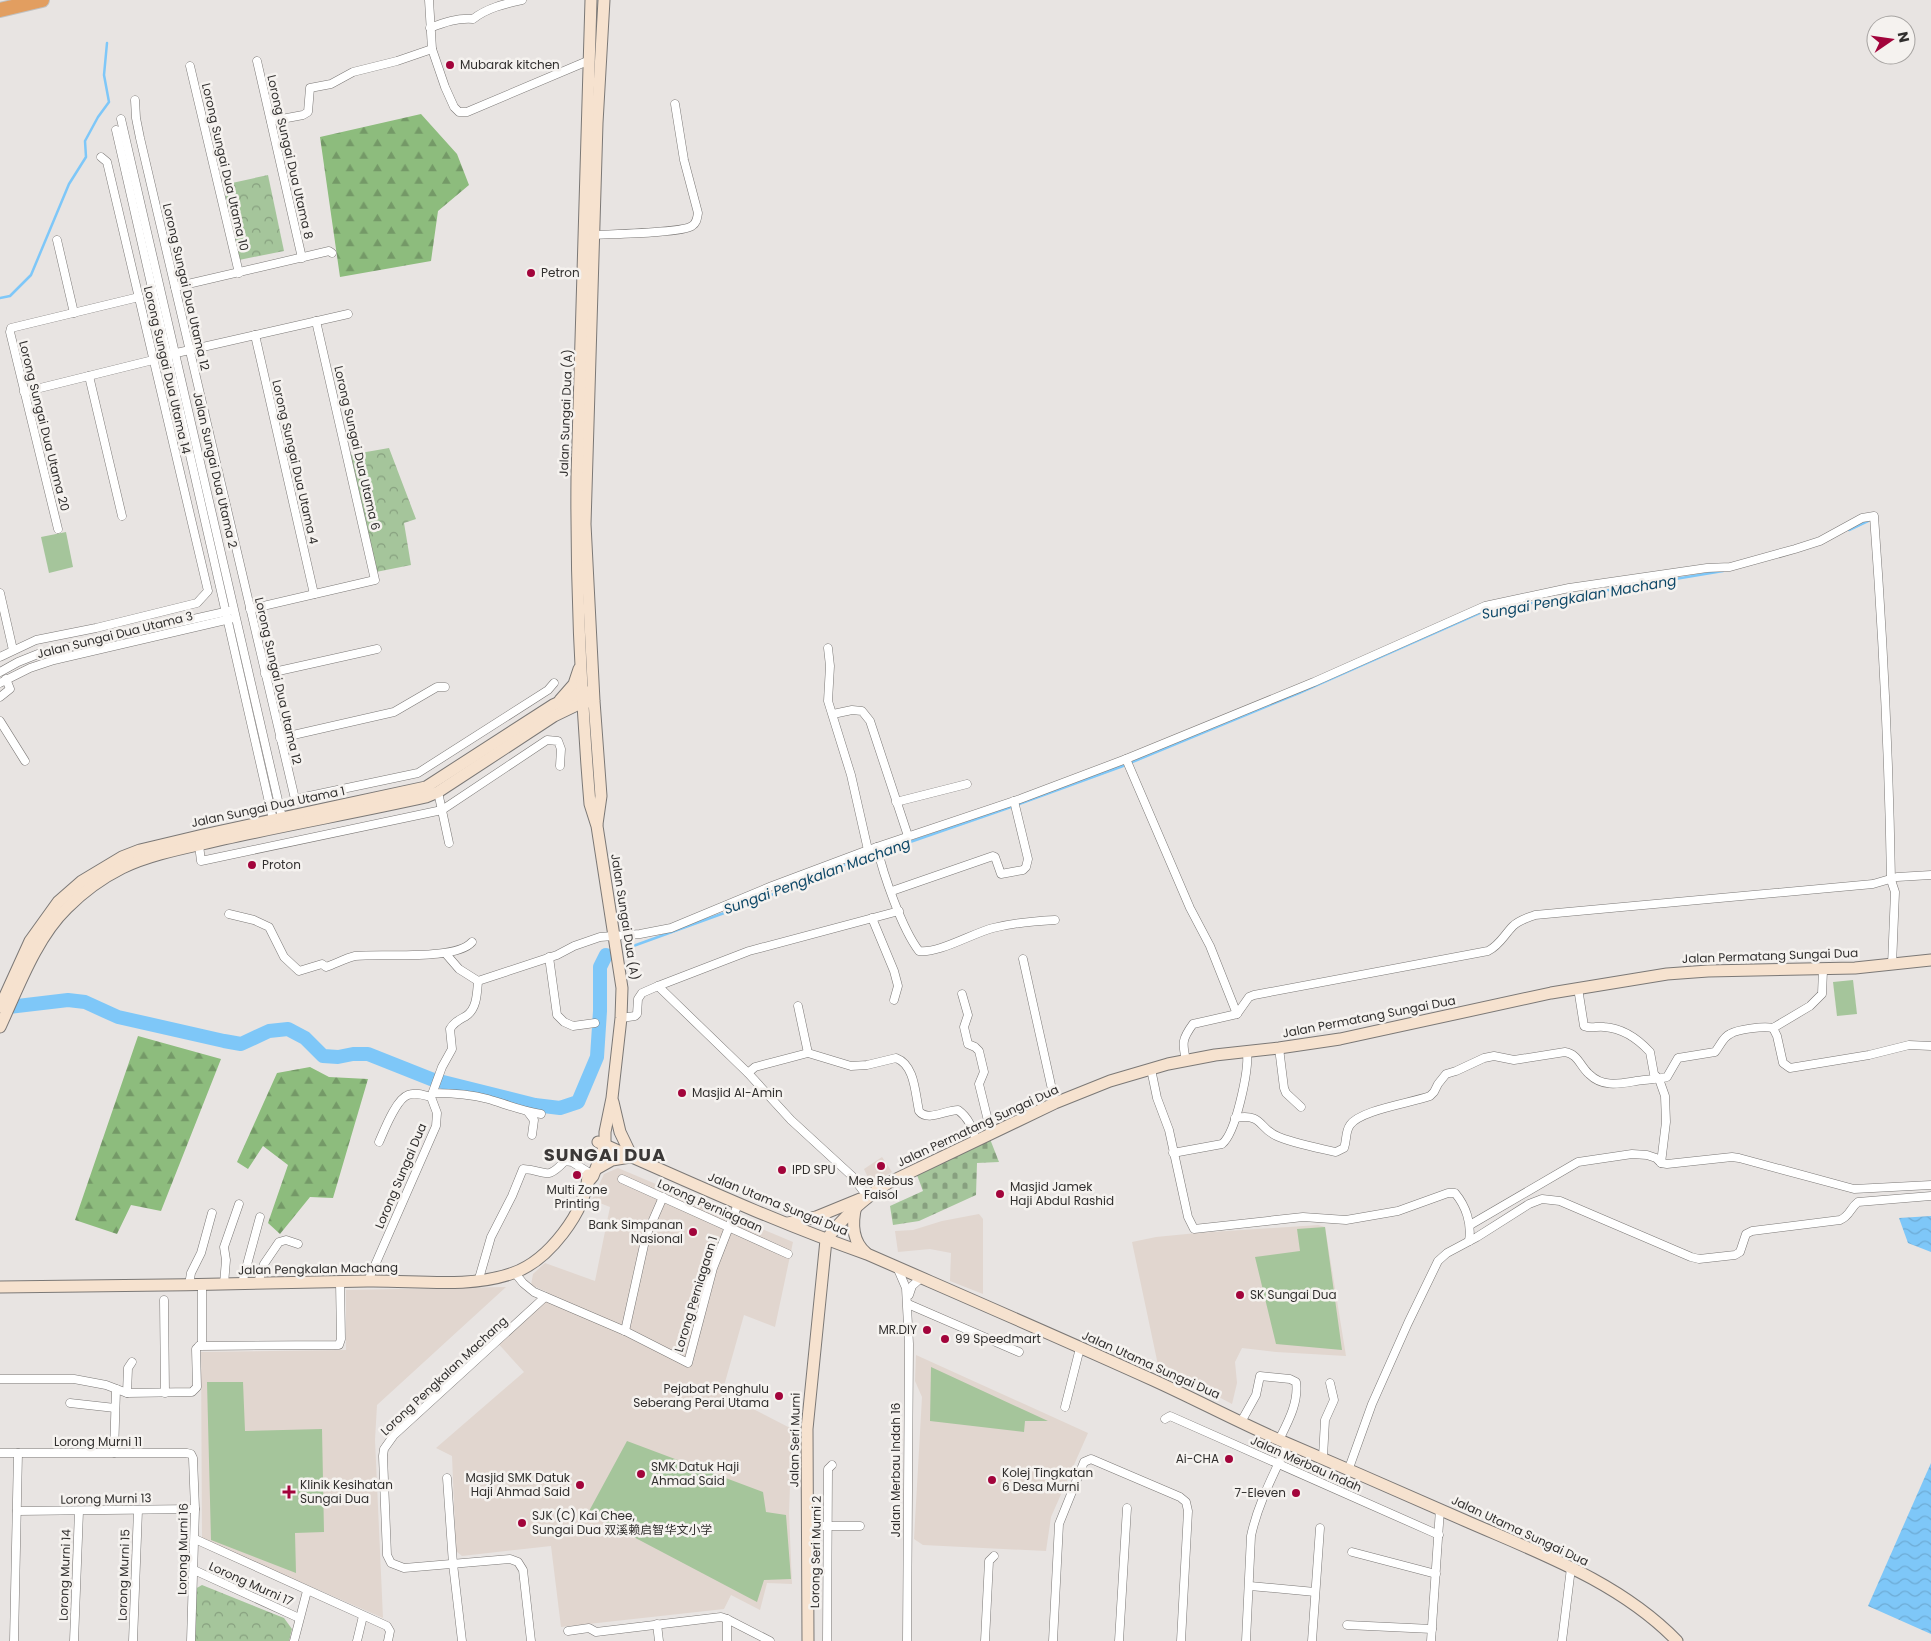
<svg xmlns="http://www.w3.org/2000/svg" width="1931" height="1641" viewBox="0 0 1931 1641" font-family="Poppins,'Noto Sans SC',sans-serif">
	<defs>
		<pattern id="forest-firs" width="22" height="20" patternUnits="userSpaceOnUse" patternTransform="scale(1.25)"><rect width="22" height="20" fill="#8dbc7d"/><path d="M5 1l3.5 6h-7zM16 11l3.5 6h-7z" fill="#749967"/></pattern>
		<pattern id="cemetery-stones" width="16" height="16" patternUnits="userSpaceOnUse" patternTransform="scale(1.25)"><rect width="16" height="16" fill="#a5c59b"/><path d="M2 7V4a2 2 0 0 1 4 0v3zM10 15v-3a2 2 0 0 1 4 0v3z" fill="#87a07f"/></pattern>
		<pattern id="park-crowns" width="20" height="18" patternUnits="userSpaceOnUse" patternTransform="scale(1.25)"><rect width="20" height="18" fill="#a5c59b"/><path d="M2 6a3 3 0 1 1 6 0M12 15a3 3 0 1 1 6 0" fill="none" stroke="#87a07f"/></pattern>
		<pattern id="water-waves" width="16" height="10" patternUnits="userSpaceOnUse" patternTransform="scale(1.25)"><rect width="16" height="10" fill="#7ec7f8"/><path d="M0 5q4-4 8 0t8 0" fill="none" stroke="#6dabd5"/></pattern>
	</defs>
	<rect width="100%" height="100%" fill="#e8e4e2"/>
	<!-- built -->
	<g fill="#e1d6cf">
		<polygon points="882,1157 892,1172 871,1184 864,1169"/>
		<polygon points="618,1168 793,1242 775,1327 744,1315 722,1393 792,1429 789,1513 792,1584 767,1583 760,1610 731,1595 724,1609 561,1627 551,1546 462,1556 456,1551 452,1456 436,1448 524,1372 494,1339 547,1292 531,1285 533,1274 545,1263 595,1281 610,1207 592,1200 604,1174"/>
		<polygon points="979,1214 983,1219 983,1294 950,1281 951,1253 930,1249 898,1252 895,1231 913,1230 942,1221"/>
		<polygon points="1318,1225 1325,1227 1346,1356 1276,1352 1242,1348 1235,1362 1237,1383 1232,1404 1158,1365 1132,1242 1156,1237 1197,1233"/>
		<polygon points="506,1287 377,1405 375,1440 383,1618 202,1539 201,1352 346,1350 346,1290"/>
		<polygon points="916,1355 1088,1433 1051,1517 1046,1551 923,1545 914,1539 922,1397 915,1381"/>
	</g>
	<!-- forest -->
	<g fill="url(#forest-firs)">
		<polygon points="421,114 457,154 469,185 438,211 431,261 340,277 320,137"/>
		<polygon points="138,1036 221,1059 161,1211 131,1205 117,1234 75,1220"/>
		<polygon points="310,1067 329,1077 368,1079 333,1198 310,1197 280,1234 268,1223 288,1165 263,1146 248,1169 237,1162 277,1073"/>
	</g>
	<!-- cemetery -->
	<polygon fill="url(#cemetery-stones)" points="990,1139 999,1162 977,1163 976,1195 919,1221 893,1225 890,1206 923,1191 917,1175"/>
	<!-- park -->
	<g fill="url(#park-crowns)">
		<polygon points="268,175 284,251 239,260 223,185"/>
		<polygon points="389,448 416,519 404,523 411,565 376,572 349,455"/>
		<polygon points="202,1585 284,1618 292,1629 289,1641 193,1641 195,1589"/>
	</g>
	<!-- pitch -->
	<g fill="#a5c59b">
		<polygon points="66,532 73,567 49,573 41,537"/>
		<polygon points="1853,980 1857,1014 1837,1016 1833,982"/>
		<polygon points="1325,1227 1342,1350 1276,1344 1255,1257 1300,1251 1297,1229"/>
		<polygon points="931,1367 1048,1421 1025,1421 1024,1432 930,1421"/>
		<polygon points="207,1382 243,1382 245,1431 322,1429 324,1532 295,1533 296,1573 211,1540"/>
		<polygon points="627,1441 763,1492 766,1512 786,1515 791,1579 764,1580 757,1602 588,1513"/>
	</g>
	<!-- water -->
	<g fill="url(#water-waves)">
		<polygon points="1931,1216 1931,1252 1908,1243 1899,1218"/>
		<polygon points="1931,1463 1931,1634 1868,1606"/>
	</g>
	<g fill="none" stroke-linecap="round" stroke-linejoin="round">
		<!-- stream -->
		<g stroke="#7ec7f8" stroke-width="2.5">
			<polyline points="0,298 10,296 31,275 69,184 86,157 85,141 98,117 109,102 104,75 107,43"/>
			<polyline points="1849,530 1868,521"/>
			<polyline points="1130,763 1299,693 1484,611 1723,571"/>
			<polyline points="1019,804 1123,766"/>
			<polyline points="625,949 749,904 841,866 1011,807"/>
		</g>
		<!-- river -->
		<polyline stroke="#7ec7f8" stroke-width="14" points="0,1008 68,1000 85,1002 118,1017 224,1041 241,1044 269,1031 288,1029 305,1038 323,1056 338,1057 353,1054 368,1054 431,1079 535,1105 560,1108 578,1102 597,1057 600,1011 600,967 606,955"/>
		<!-- street casing -->
		<g stroke="#7b7876" stroke-width="9">
			<g id="street">
				<polyline points="429,0 432,49 445,87 454,107 459,112 467,112 590,60"/>
				<path d="M430,28C445,22 457,18 473,19C487,8 504,4 522,0"/>
				<polyline points="257,61 302,258"/>
				<polyline points="190,66 239,273"/>
				<polyline points="135,100 136,118 140,138 295,799 418,773 548,690 554,683"/>
				<polyline points="121,119 283,822"/>
				<polyline points="271,121 303,115 308,112 310,88 331,84 353,72 397,61 432,49"/>
				<polyline points="116,130 274,824"/>
				<path d="M594,235C611,234 682,233 692,226C697,223 697,218 698,213L684,160L675,104"/>
				<polyline points="57,240 74,313"/>
				<polyline points="175,287 329,251 332,253"/>
				<polyline points="255,335 314,594"/>
				<polyline points="172,354 348,314"/>
				<polyline points="89,376 122,516"/>
				<polyline points="24,392 153,360"/>
				<polyline points="58,529 10,332 11,328 139,297"/>
				<polyline points="0,593 13,650"/>
				<polyline points="250,609 375,580 316,321"/>
				<polyline points="828,648 830,666 828,701 851,775 868,850"/>
				<polyline points="0,657 36,640 96,628 197,603 208,591 107,162 101,157"/>
				<polyline points="0,672 18,662 38,654 229,611"/>
				<polyline points="265,674 377,649"/>
				<polyline points="0,683 30,668 54,660 230,619"/>
				<polyline points="0,697 10,689 6,679"/>
				<polyline points="833,714 852,710 862,711 870,721 908,836"/>
				<polyline points="0,721 25,761"/>
				<polyline points="280,738 394,712 437,687 445,687"/>
				<polyline points="1126,759 1190,908 1210,946 1237,1014"/>
				<polyline points="438,792 449,843"/>
				<polyline points="896,802 967,784"/>
				<polyline points="199,845 201,861 442,810 547,740 558,741 561,749 560,766"/>
				<path d="M877,847C883,874 902,929 919,951C938,954 973,933 993,928C1013,923 1035,921 1055,920"/>
				<polyline points="892,891 993,856 995,857 1001,874 1023,870 1026,867 1028,859 1014,801"/>
				<path d="M229,914L254,920L269,927L284,957L299,971L322,964L326,967C335,964 346,958 355,956C381,953 456,961 472,942"/>
				<polyline points="872,918 894,971 898,986 894,1000"/>
				<path d="M446,954L459,969L478,981L557,955L574,946L600,937L640,934L671,928L772,886L868,850L1020,799L1126,759L1314,682L1485,606L1569,588L1707,568L1730,567L1795,549L1820,541L1862,518L1874,516C1883,637 1889,758 1891,880L1895,892L1892,965"/>
				<polyline points="549,957 557,1015 564,1022 573,1026 595,1023"/>
				<polyline points="1023,959 1055,1103"/>
				<polyline points="658,986 748,1073 791,1120 852,1176 867,1196"/>
				<path d="M1578,988L1584,1026C1591,1029 1597,1026 1604,1027C1622,1028 1638,1039 1650,1052L1654,1074L1659,1079L1665,1096L1666,1122L1661,1163"/>
				<polyline points="962,994 968,1015 964,1027 968,1044 975,1047 979,1051 984,1072 979,1084 991,1133"/>
				<polyline points="798,1006 808,1053"/>
				<polyline points="621,1018 635,1016 637,1014 638,999 642,993 658,986 749,951 899,911"/>
				<polyline points="1773,1028 1777,1036 1783,1063 1790,1068 1869,1055 1909,1045 1931,1046"/>
				<polyline points="1279,1048 1284,1088 1286,1093 1301,1107"/>
				<path d="M1186,1060C1182,1043 1182,1039 1193,1024L1237,1014L1249,997L1254,995L1488,951C1500,945 1504,935 1513,926C1519,920 1527,918 1535,915L1873,884L1897,877L1931,875"/>
				<path d="M1151,1069L1157,1098L1169,1130L1188,1217L1194,1229L1303,1217L1346,1220L1398,1211L1448,1193H1455C1466,1206 1472,1224 1469,1241"/>
				<path d="M748,1073L755,1067L808,1053L851,1066L867,1065L896,1058C915,1065 915,1093 919,1111C927,1122 946,1110 958,1110C969,1118 972,1128 976,1140"/>
				<path d="M433,1093C451,1093 470,1094 488,1099C505,1104 522,1111 541,1114"/>
				<path d="M431,1097L442,1067L452,1049L450,1029C454,1022 459,1020 466,1016C477,1009 477,993 478,981"/>
				<polyline points="528,1112 534,1120 532,1135"/>
				<path d="M1235,1118C1265,1113 1257,1129 1279,1137C1297,1144 1317,1148 1336,1152L1344,1148C1347,1140 1345,1132 1350,1125C1360,1110 1411,1103 1430,1096L1434,1092L1438,1084L1446,1074L1456,1071L1484,1058L1494,1056L1514,1060L1565,1052C1578,1054 1580,1066 1589,1074C1605,1090 1625,1082 1644,1080C1652,1079 1659,1079 1667,1077L1678,1058L1715,1052C1720,1046 1723,1037 1730,1034C1738,1029 1764,1026 1773,1028L1810,1006L1822,994L1823,970"/>
				<path d="M1173,1153L1222,1144C1236,1133 1249,1070 1247,1052"/>
				<polyline points="622,1179 788,1254"/>
				<polyline points="1470,1225 1578,1162 1632,1154 1647,1155 1656,1158 1661,1163 1667,1164 1732,1157 1739,1158 1854,1189 1931,1185"/>
				<polyline points="897,1267 906,1288 909,1344 907,1641"/>
				<polyline points="515,1273 523,1283 534,1292 625,1331 688,1363 713,1268 738,1204"/>
				<path d="M368,1281L436,1126L437,1113L431,1097C424,1095 415,1092 408,1095C396,1099 384,1131 379,1142"/>
				<path d="M478,1282L491,1237L512,1196L523,1169C547,1170 545,1182 565,1161L572,1162L588,1172"/>
				<polyline points="242,1283 260,1217"/>
				<polyline points="258,1283 264,1264 279,1242 286,1240 298,1244"/>
				<polyline points="224,1284 226,1260 224,1247 239,1204"/>
				<polyline points="189,1285 191,1273 201,1253 212,1213"/>
				<polyline points="909,1295 912,1286 921,1278"/>
				<polyline points="164,1300 165,1393"/>
				<polyline points="908,1304 1019,1352"/>
				<polyline points="625,1331 646,1236 663,1197"/>
				<polyline points="199,1346 339,1345 341,1339 340,1282"/>
				<polyline points="0,1379 74,1379 106,1385 127,1393 192,1392 197,1387 196,1349 202,1343 202,1284"/>
				<polyline points="127,1393 128,1368 132,1362"/>
				<polyline points="70,1403 115,1408"/>
				<polyline points="1065,1407 1080,1348"/>
				<polyline points="1165,1419 1170,1416 1439,1535"/>
				<path d="M1241,1422L1256,1395L1260,1376L1290,1379L1296,1382C1299,1402 1288,1422 1279,1440"/>
				<polyline points="0,1453 187,1453 191,1454 193,1458 195,1509 191,1641"/>
				<polyline points="114,1453 116,1389"/>
				<polyline points="1323,1457 1325,1420 1334,1400 1330,1383"/>
				<path d="M1349,1468L1372,1404L1408,1323L1438,1261L1447,1253L1477,1237L1529,1204L1542,1199L1560,1201L1691,1257L1699,1259L1735,1255L1740,1252L1746,1234L1752,1231L1840,1220C1850,1216 1850,1208 1858,1202L1931,1196"/>
				<polyline points="447,1478 453,1564 462,1641"/>
				<polyline points="17,1511 195,1509"/>
				<polyline points="809,1526 860,1526"/>
				<polyline points="195,1539 387,1626 390,1631 388,1641"/>
				<polyline points="1352,1552 1436,1574"/>
				<polyline points="194,1570 299,1618"/>
				<polyline points="1250,1586 1315,1592"/>
				<polyline points="657,1624 659,1641"/>
				<polyline points="1347,1625 1432,1629"/>
				<polyline points="568,1631 589,1628 596,1632 721,1617 727,1619 770,1641"/>
				<polyline points="14,1641 18,1453"/>
				<polyline points="74,1641 79,1511"/>
				<polyline points="133,1641 138,1510"/>
				<polyline points="294,1641 307,1591"/>
				<polyline points="357,1641 363,1616"/>
				<polyline points="531,1641 523,1570 518,1562 510,1559 404,1568 391,1563 387,1555 383,1456 384,1449 394,1435 545,1297"/>
				<polyline points="727,1641 727,1619"/>
				<polyline points="827,1641 828,1469 832,1465"/>
				<polyline points="985,1641 989,1561 994,1556"/>
				<polyline points="1053,1641 1059,1524 1084,1462 1091,1459 1180,1497 1186,1502 1188,1511 1181,1641"/>
				<polyline points="1119,1641 1127,1508"/>
				<path d="M1246,1641L1251,1536C1258,1503 1274,1474 1288,1443"/>
				<polyline points="1312,1641 1320,1528"/>
				<polyline points="1431,1641 1440,1509"/>
				<polyline points="1562,1641 1571,1568"/>
			</g>
		</g>
		<!-- secondary casing -->
		<g stroke="#7b7876" stroke-width="13">
			<g id="secondary">
				<polyline points="560,700 574,684 579,669"/>
				<polyline points="597,824 601,796 594,701 585,524 597,123 604,0"/>
				<polyline points="0,1007 30,941 58,902 82,881 122,857 140,850 203,835 426,787 553,705 582,692 589,692"/>
				<path d="M0,1027C18,988 36,938 67,908C83,892 102,878 122,868C153,853 191,847 224,839C291,824 359,812 426,797L438,792L554,716L583,702H589"/>
				<polyline points="613,1102 620,1132 632,1157"/>
				<path d="M598,1142C687,1181 775,1222 867,1254C963,1296 1058,1337 1153,1380C1197,1400 1240,1423 1284,1442C1345,1468 1405,1494 1466,1521C1539,1553 1620,1582 1677,1641"/>
				<polyline points="596,1169 612,1160 630,1157"/>
				<path d="M588,1182L593,1176L605,1145V1132L612,1098L621,1018L622,988L597,826L590,804C581,696 576,586 577,476L591,0"/>
				<path d="M856,1206C852,1222 852,1241 866,1253"/>
				<polyline points="788,1223 816,1217 860,1199"/>
				<path d="M826,1240C844,1216 863,1199 888,1183L1055,1103L1110,1081L1168,1064L1215,1055L1279,1048L1340,1039L1551,993L1667,974L1708,971L1855,968L1931,960"/>
				<path d="M0,1287C122,1286 245,1284 367,1281C414,1280 469,1289 513,1273C548,1261 586,1212 588,1175"/>
				<polyline points="808,1641 807,1429 826,1240"/>
			</g>
		</g>
		<!-- highway casing -->
		<g stroke="#c1c1c0" stroke-width="16">
			<polyline id="highway" points="0,10 42,0"/>
		</g>
		<!-- street -->
		<use href="#street" stroke="#fff" stroke-width="8"/>
		<!-- secondary -->
		<use href="#secondary" stroke="#f6e2cf" stroke-width="11"/>
		<!-- highway -->
		<use href="#highway" stroke="#e29e60" stroke-width="14"/>
	</g>
	<!-- markers -->
	<g fill="#a2043b" stroke="#f5f2ef" stroke-width="2">
		<circle cx="450" cy="65" r="5"/>
		<circle cx="531" cy="273" r="5"/>
		<circle cx="252" cy="865" r="5"/>
		<circle cx="682" cy="1093" r="5"/>
		<circle cx="881" cy="1166" r="5"/>
		<circle cx="782" cy="1170" r="5"/>
		<circle cx="577" cy="1175" r="5"/>
		<circle cx="1000" cy="1194" r="5"/>
		<circle cx="693" cy="1232" r="5"/>
		<circle cx="1240" cy="1295" r="5"/>
		<circle cx="927" cy="1330" r="5"/>
		<circle cx="945" cy="1339" r="5"/>
		<circle cx="779" cy="1396" r="5"/>
		<circle cx="1229" cy="1459" r="5"/>
		<circle cx="641" cy="1474" r="5"/>
		<circle cx="992" cy="1480" r="5"/>
		<circle cx="580" cy="1485" r="5"/>
		<path d="M286.5 1484.5h5v5h5v5h-5v5h-5v-5h-5v-5h5z"/>
		<circle cx="1296" cy="1493" r="5"/>
		<circle cx="522" cy="1523" r="5"/>
	</g>
	<g text-anchor="middle" stroke-width="5" stroke-linejoin="round" paint-order="stroke">
		<!-- poi labels -->
		<g font-size="12" fill="#312f2e" stroke="#f5f2ef" text-anchor="start">
			<text x="460" y="69">Mubarak kitchen</text>
			<text x="541" y="277">Petron</text>
			<text x="262" y="869">Proton</text>
			<text x="692" y="1097">Masjid Al-Amin</text>
			<text x="792" y="1174">IPD SPU</text>
			<text x="881" y="1185" text-anchor="middle">Mee Rebus<tspan x="881" dy="14">Faisol</tspan></text>
			<text x="1010" y="1191">Masjid Jamek<tspan x="1010" dy="14">Haji Abdul Rashid</tspan></text>
			<text x="577" y="1194" text-anchor="middle">Multi Zone<tspan x="577" dy="14">Printing</tspan></text>
			<text x="683" y="1229" text-anchor="end">Bank Simpanan<tspan x="683" dy="14">Nasional</tspan></text>
			<text x="1250" y="1299">SK Sungai Dua</text>
			<text x="917" y="1334" text-anchor="end">MR.DIY</text>
			<text x="955" y="1343">99 Speedmart</text>
			<text x="769" y="1393" text-anchor="end">Pejabat Penghulu<tspan x="769" dy="14">Seberang Perai Utama</tspan></text>
			<text x="1219" y="1463" text-anchor="end">Ai-CHA</text>
			<text x="651" y="1471">SMK Datuk Haji<tspan x="651" dy="14">Ahmad Said</tspan></text>
			<text x="1002" y="1477">Kolej Tingkatan<tspan x="1002" dy="14">6 Desa Murni</tspan></text>
			<text x="570" y="1482" text-anchor="end">Masjid SMK Datuk<tspan x="570" dy="14">Haji Ahmad Said</tspan></text>
			<text x="300" y="1489">Klinik Kesihatan<tspan x="300" dy="14">Sungai Dua</tspan></text>
			<text x="1286" y="1497" text-anchor="end">7-Eleven</text>
			<text x="532" y="1520">SJK (C) Kai Chee,<tspan x="532" dy="14">Sungai Dua 双溪赖启智华文小学</tspan></text>
		</g>
		<!-- street labels -->
		<g font-size="12" fill="#312f2e" stroke="#f5f2ef">
			<text transform="translate(290 157) rotate(77)" y="4">Lorong Sungai Dua Utama 8</text>
			<text transform="translate(225 167) rotate(77)" y="4">Lorong Sungai Dua Utama 10</text>
			<text transform="translate(186 287) rotate(77)" y="4">Lorong Sungai Dua Utama 12</text>
			<text transform="translate(167 370) rotate(77)" y="4">Lorong Sungai Dua Utama 14</text>
			<text transform="translate(566 413) rotate(-88)" y="4">Jalan Sungai Dua (A)</text>
			<text transform="translate(44 426) rotate(76)" y="4">Lorong Sungai Dua Utama 20</text>
			<text transform="translate(357 448) rotate(77)" y="4">Lorong Sungai Dua Utama 6</text>
			<text transform="translate(295 462) rotate(77)" y="4">Lorong Sungai Dua Utama 4</text>
			<text transform="translate(215 470) rotate(77)" y="4">Jalan Sungai Dua Utama 2</text>
			<text transform="translate(115 635) rotate(-14)" y="4">Jalan Sungai Dua Utama 3</text>
			<text transform="translate(278 681) rotate(77)" y="4">Lorong Sungai Dua Utama 12</text>
			<text transform="translate(268 807) rotate(-12)" y="4">Jalan Sungai Dua Utama 1</text>
			<text transform="translate(625 917) rotate(81)" y="4">Jalan Sungai Dua (A)</text>
			<text transform="translate(1770 956) rotate(-2)" y="4">Jalan Permatang Sungai Dua</text>
			<text transform="translate(1369 1017) rotate(-11)" y="4">Jalan Permatang Sungai Dua</text>
			<text transform="translate(978 1126) rotate(-25)" y="4">Jalan Permatang Sungai Dua</text>
			<text transform="translate(401 1176) rotate(-67)" y="4">Lorong Sungai Dua</text>
			<text transform="translate(778 1204) rotate(22)" y="4">Jalan Utama Sungai Dua</text>
			<text transform="translate(710 1206) rotate(24)" y="4">Lorong Perniagaan</text>
			<text transform="translate(318 1269) rotate(-1)" y="4">Jalan Pengkalan Machang</text>
			<text transform="translate(696 1294) rotate(-73)" y="4">Lorong Perniagaan 1</text>
			<text transform="translate(1151 1365) rotate(24)" y="4">Jalan Utama Sungai Dua</text>
			<text transform="translate(444 1376) rotate(-43)" y="4">Lorong Pengkalan Machang</text>
			<text transform="translate(795 1440) rotate(-89)" y="4">Jalan Seri Murni</text>
			<text x="98" y="1446">Lorong Murni 11</text>
			<text transform="translate(1306 1464) rotate(24)" y="4">Jalan Merbau Indah</text>
			<text transform="translate(896 1470) rotate(-90)" y="4">Jalan Merbau Indah 16</text>
			<text transform="translate(106 1499) rotate(-1)" y="4">Lorong Murni 13</text>
			<text transform="translate(1520 1531) rotate(25)" y="4">Jalan Utama Sungai Dua</text>
			<text transform="translate(183 1549) rotate(-89)" y="4">Lorong Murni 16</text>
			<text transform="translate(816 1552) rotate(-89)" y="4">Lorong Seri Murni 2</text>
			<text transform="translate(65 1575) rotate(-88)" y="4">Lorong Murni 14</text>
			<text transform="translate(124 1575) rotate(-88)" y="4">Lorong Murni 15</text>
			<text transform="translate(251 1584) rotate(24)" y="4">Lorong Murni 17</text>
		</g>
		<!-- water labels -->
		<g font-size="14" font-style="italic" fill="#0d4767" stroke="#f5f2ef">
			<text transform="translate(1579 597) rotate(-10)" y="5">Sungai Pengkalan Machang</text>
			<text transform="translate(817 876) rotate(-20)" y="5">Sungai Pengkalan Machang</text>
		</g>
		<!-- district labels -->
		<g font-size="18" font-weight="bold" letter-spacing="1" fill="#3b3837" stroke="#f5f2ef">
			<text x="605" y="1161">SUNGAI DUA</text>
		</g>
	</g>
	<!-- north arrow -->
	<g transform="translate(1891 40) rotate(77)"><circle r="24" fill="#f5f2ef" stroke="#a7a4a2"/>
	<path d="M0-4L9 19L0 12L-9 19Z" fill="#a2043b"/>
	<text y="-8" font-size="14" font-weight="bold" text-anchor="middle" fill="#312f2e">N</text>
	</g>
</svg>
